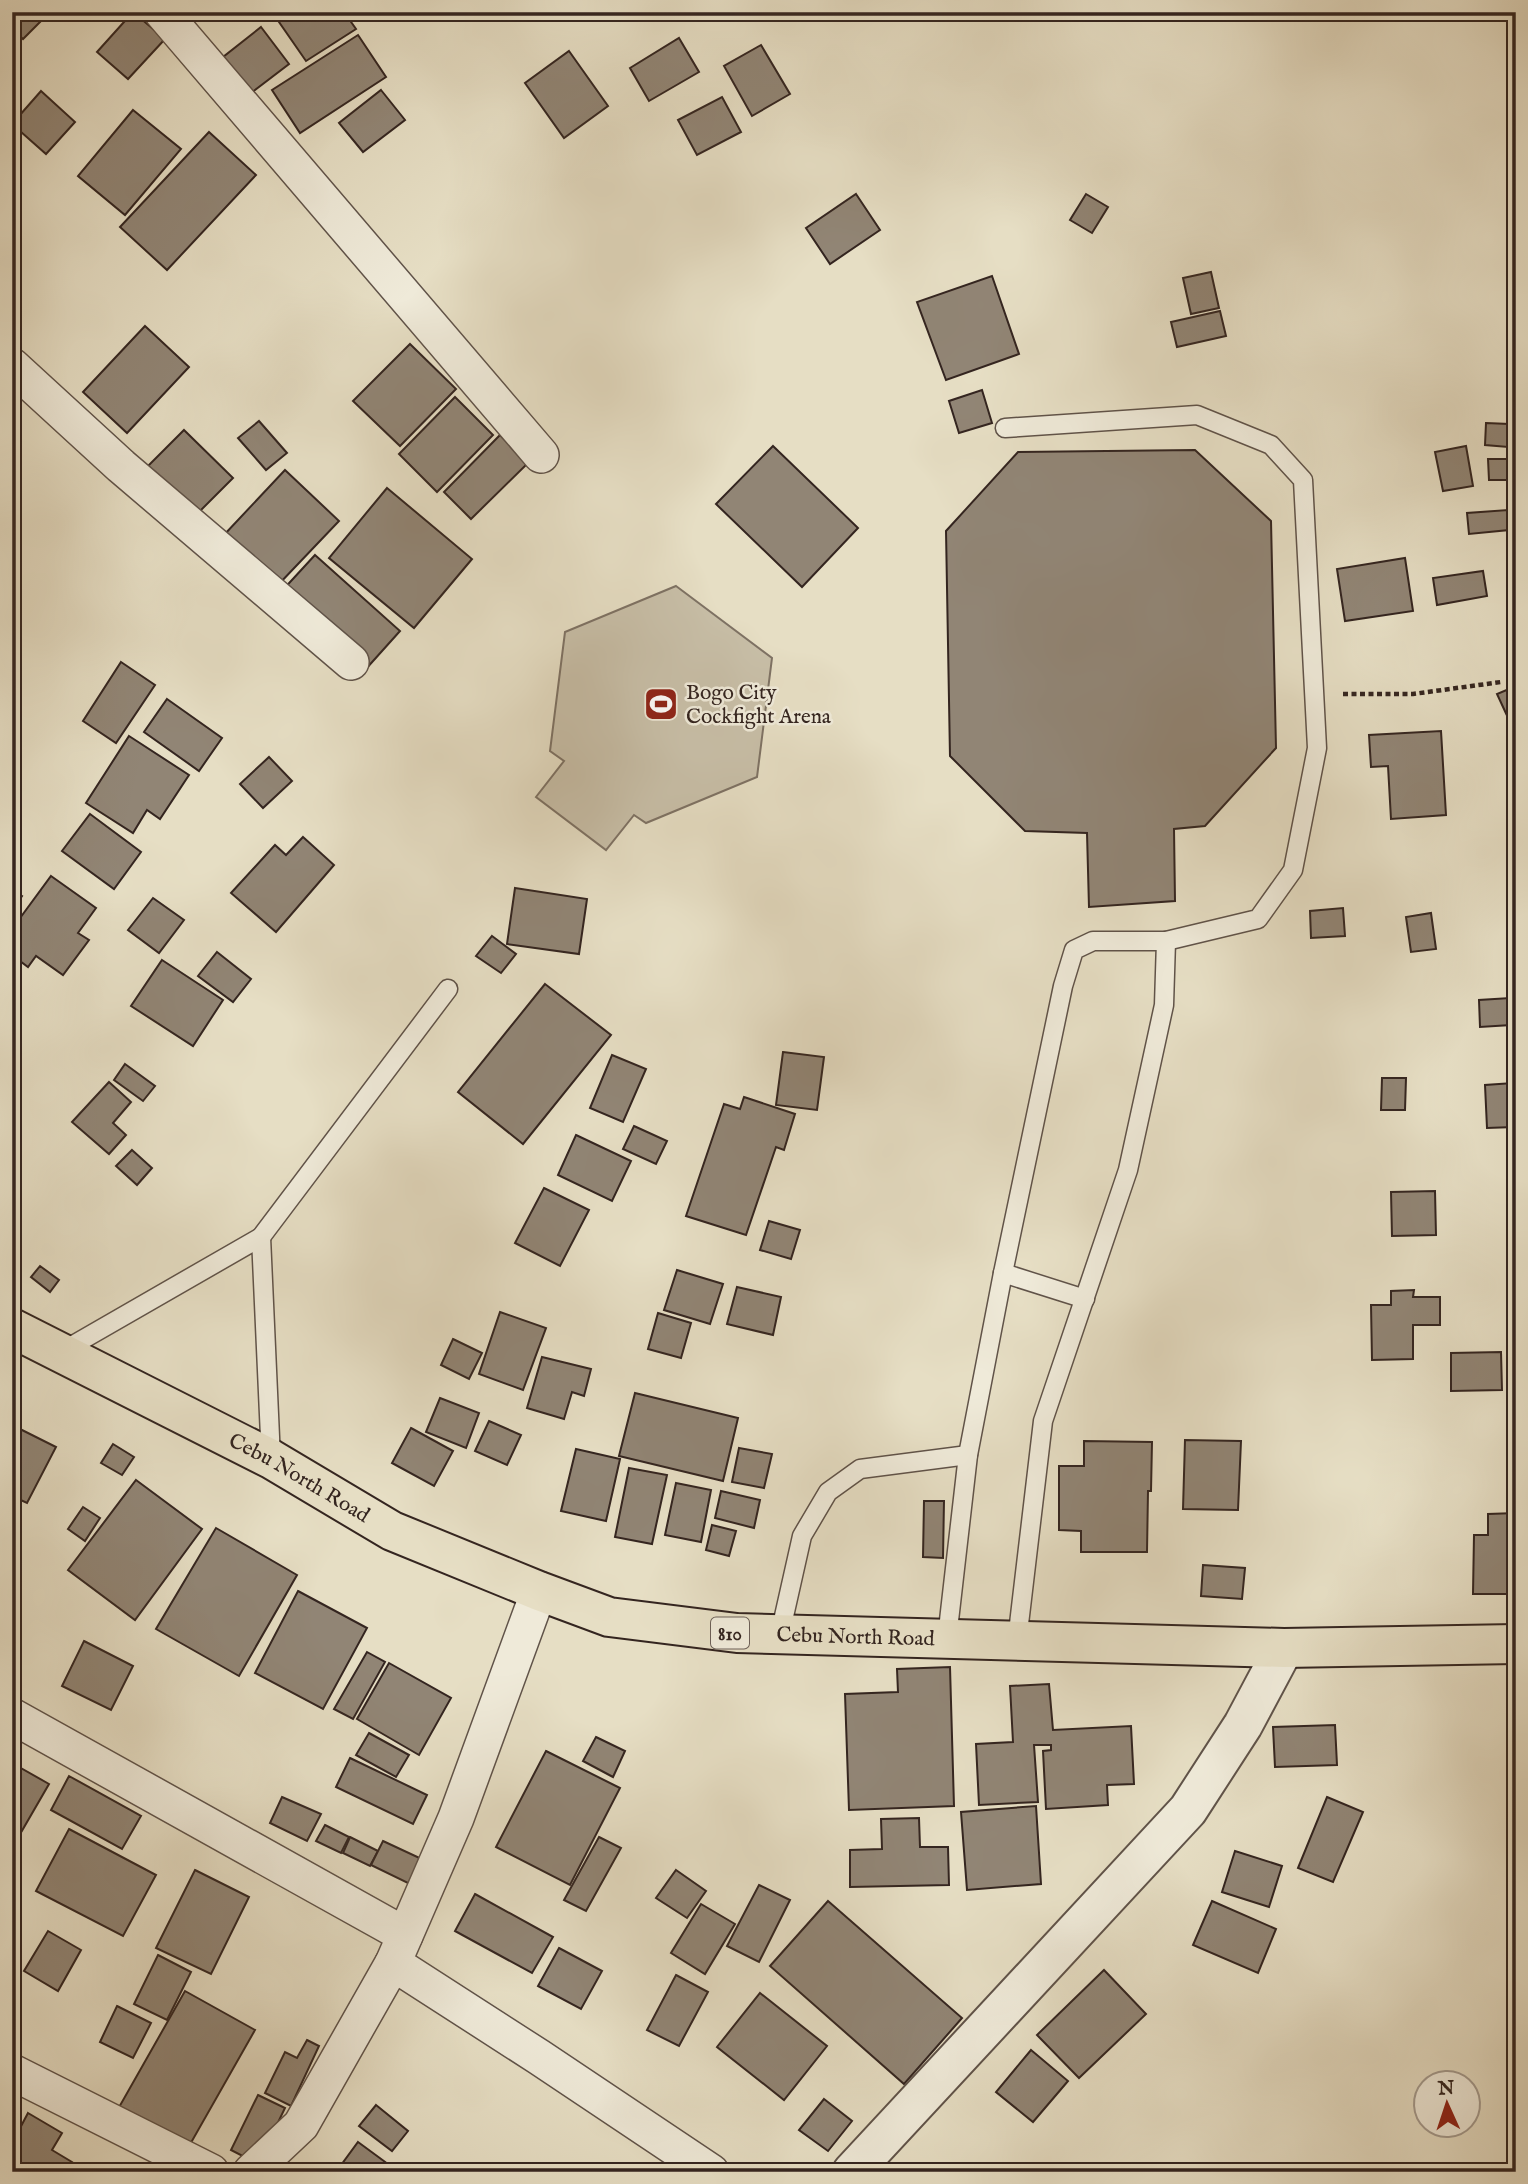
<svg xmlns="http://www.w3.org/2000/svg" width="1528" height="2184" viewBox="0 0 1528 2184" font-family="'IM FELL English',serif">
	<rect width="100%" height="100%" fill="#e6dec4"/>
	<filter id="stains"><feTurbulence type="fractalNoise" baseFrequency=".00286" numOctaves="4"/><feColorMatrix values="0 0 0 0 .2 0 0 0 0 .09 0 0 0 0 .02 0 0 0 .5 -.17"/></filter>
	<radialGradient id="worn" r=".72"><stop offset=".6" stop-color="#630" stop-opacity="0"/><stop offset="1" stop-color="#630" stop-opacity=".3"/></radialGradient>
	<!-- green -->
	<polygon fill="#c8bfa8" stroke="#7e7264" stroke-width="2" points="676,586 772,658 757,777 646,823 634,815 606,850 536,797 564,761 550,751 565,632"/>
	<!-- building -->
	<g fill="#918575" stroke="#342520" stroke-width="2">
		<polygon points="12,12 50,12 23,39 12,29"/>
		<polygon points="133,12 165,39 128,79 97,52"/>
		<polygon points="294,12 344,12 356,29 306,61 279,22"/>
		<polygon points="261,27 289,64 246,97 218,61"/>
		<polygon points="358,35 386,77 300,133 272,90"/>
		<polygon points="679,38 699,72 649,101 630,68"/>
		<polygon points="761,45 790,94 752,116 724,66"/>
		<polygon points="569,51 608,106 564,138 525,83"/>
		<polygon points="381,90 405,120 363,152 339,123"/>
		<polygon points="41,91 75,122 46,154 12,124"/>
		<polygon points="722,97 741,132 697,155 678,120"/>
		<polygon points="133,110 181,149 125,215 78,176"/>
		<polygon points="209,132 256,175 167,270 120,227"/>
		<polygon points="856,194 880,230 830,264 806,228"/>
		<polygon points="1086,194 1108,207 1092,233 1070,220"/>
		<polygon points="1211,272 1219,308 1191,314 1183,278"/>
		<polygon points="992,276 1019,354 946,380 917,302"/>
		<polygon points="1220,311 1226,336 1177,347 1171,322"/>
		<polygon points="145,326 189,367 127,433 83,392"/>
		<polygon points="410,344 456,389 400,446 353,401"/>
		<polygon points="982,390 992,423 959,433 949,401"/>
		<polygon points="455,397 493,435 437,492 399,454"/>
		<polygon points="259,421 287,453 266,470 238,438"/>
		<polygon points="1486,423 1509,424 1508,447 1485,445"/>
		<polygon points="184,430 233,478 197,514 148,466"/>
		<polygon points="500,435 528,463 471,519 444,492"/>
		<polygon points="773,446 858,528 802,587 716,504"/>
		<polygon points="1466,446 1473,486 1443,491 1435,452"/>
		<polygon points="1195,450 1271,521 1276,748 1205,826 1174,829 1175,901 1089,907 1087,833 1025,831 950,756 946,531 1018,452"/>
		<polygon points="1488,459 1511,459 1512,480 1489,480"/>
		<polygon points="285,470 339,521 277,586 223,536"/>
		<polygon points="387,488 472,559 414,628 329,558"/>
		<polygon points="1508,510 1509,530 1469,534 1467,513"/>
		<polygon points="315,555 400,631 365,670 280,593"/>
		<polygon points="1405,558 1413,611 1345,621 1337,569"/>
		<polygon points="1483,571 1487,596 1437,605 1433,578"/>
		<polygon points="121,662 155,685 116,743 83,721"/>
		<polygon points="1516,686 1516,735 1497,694"/>
		<polygon points="167,699 222,738 199,771 144,732"/>
		<polygon points="1441,731 1446,815 1391,819 1388,766 1371,767 1369,735"/>
		<polygon points="129,736 189,775 160,819 147,810 133,833 86,803"/>
		<polygon points="269,757 292,781 263,808 240,784"/>
		<polygon points="90,814 141,852 114,889 62,851"/>
		<polygon points="303,837 334,865 276,932 231,893 275,845 286,855"/>
		<polygon points="51,876 96,908 78,933 89,940 63,975 36,956 28,967 12,955 12,929"/>
		<polygon points="515,888 587,899 579,954 507,944"/>
		<polygon points="12,890 22,896 12,911"/>
		<polygon points="153,898 184,920 159,953 128,930"/>
		<polygon points="1343,908 1345,936 1311,938 1310,911"/>
		<polygon points="1431,913 1436,949 1411,952 1406,917"/>
		<polygon points="492,936 516,954 501,973 476,956"/>
		<polygon points="217,952 251,979 233,1002 198,976"/>
		<polygon points="162,960 223,1000 193,1046 131,1006"/>
		<polygon points="545,984 611,1035 523,1144 458,1092"/>
		<polygon points="1510,998 1511,1025 1480,1027 1479,1000"/>
		<polygon points="783,1052 824,1057 817,1110 776,1105"/>
		<polygon points="612,1055 646,1069 623,1122 590,1108"/>
		<polygon points="125,1064 155,1086 143,1101 114,1080"/>
		<polygon points="1382,1078 1406,1078 1405,1110 1381,1110"/>
		<polygon points="109,1082 131,1102 113,1123 126,1135 109,1154 72,1122"/>
		<polygon points="1513,1083 1514,1127 1487,1128 1485,1085"/>
		<polygon points="744,1097 795,1114 784,1150 776,1147 746,1235 686,1216 724,1104 740,1109"/>
		<polygon points="634,1126 667,1141 656,1164 623,1149"/>
		<polygon points="576,1135 631,1161 612,1201 558,1175"/>
		<polygon points="132,1150 152,1168 137,1185 116,1166"/>
		<polygon points="544,1188 589,1210 560,1266 515,1243"/>
		<polygon points="1435,1191 1436,1235 1392,1236 1391,1192"/>
		<polygon points="769,1221 800,1230 791,1259 760,1250"/>
		<polygon points="40,1266 59,1280 50,1292 31,1277"/>
		<polygon points="677,1270 723,1284 710,1324 664,1310"/>
		<polygon points="737,1287 781,1297 773,1335 727,1324"/>
		<polygon points="1414,1290 1413,1297 1440,1297 1440,1325 1413,1325 1413,1359 1372,1360 1371,1305 1391,1305 1391,1291"/>
		<polygon points="500,1312 546,1328 523,1390 479,1374"/>
		<polygon points="658,1313 691,1323 681,1358 648,1349"/>
		<polygon points="453,1339 482,1353 469,1379 441,1365"/>
		<polygon points="1501,1352 1502,1390 1451,1391 1451,1353"/>
		<polygon points="542,1357 591,1369 584,1396 572,1392 564,1419 527,1408"/>
		<polygon points="635,1393 738,1418 723,1481 619,1456"/>
		<polygon points="440,1398 479,1413 466,1448 426,1432"/>
		<polygon points="489,1421 521,1435 507,1465 475,1451"/>
		<polygon points="12,1425 56,1447 27,1503 12,1496"/>
		<polygon points="411,1428 453,1451 434,1486 392,1463"/>
		<polygon points="1185,1440 1241,1441 1238,1510 1183,1509"/>
		<polygon points="1084,1441 1152,1442 1151,1491 1148,1491 1147,1552 1081,1552 1081,1531 1059,1530 1059,1466 1084,1466"/>
		<polygon points="113,1444 134,1457 122,1475 101,1463"/>
		<polygon points="739,1448 772,1454 764,1488 732,1482"/>
		<polygon points="576,1449 620,1459 606,1521 561,1511"/>
		<polygon points="629,1468 667,1475 652,1544 615,1537"/>
		<polygon points="136,1480 202,1529 135,1620 68,1570"/>
		<polygon points="676,1483 711,1490 701,1542 665,1535"/>
		<polygon points="721,1491 760,1500 754,1528 715,1518"/>
		<polygon points="924,1501 944,1501 943,1558 923,1557"/>
		<polygon points="83,1507 100,1518 85,1541 68,1529"/>
		<polygon points="1516,1513 1516,1559 1508,1559 1508,1594 1473,1594 1474,1535 1488,1535 1488,1514"/>
		<polygon points="712,1525 736,1531 729,1556 706,1550"/>
		<polygon points="216,1528 297,1575 239,1676 156,1629"/>
		<polygon points="1203,1565 1245,1568 1242,1599 1201,1596"/>
		<polygon points="12,1574 20,1577 12,1594"/>
		<polygon points="298,1591 367,1628 323,1709 255,1673"/>
		<polygon points="84,1641 133,1666 111,1710 62,1686"/>
		<polygon points="367,1652 385,1662 353,1719 334,1709"/>
		<polygon points="389,1663 451,1698 419,1755 357,1719"/>
		<polygon points="950,1667 954,1806 849,1810 845,1694 898,1692 897,1669"/>
		<polygon points="1049,1684 1053,1730 1131,1726 1134,1784 1107,1785 1108,1805 1046,1809 1043,1751 1051,1750 1051,1745 1034,1745 1038,1802 979,1805 976,1744 1013,1742 1010,1686"/>
		<polygon points="1335,1725 1337,1765 1275,1767 1273,1727"/>
		<polygon points="369,1733 409,1755 396,1777 356,1755"/>
		<polygon points="596,1737 625,1751 613,1777 583,1761"/>
		<polygon points="546,1751 620,1788 570,1885 496,1847"/>
		<polygon points="350,1758 427,1795 413,1824 336,1787"/>
		<polygon points="12,1763 49,1784 12,1848"/>
		<polygon points="69,1776 141,1816 122,1849 51,1810"/>
		<polygon points="282,1797 321,1814 307,1841 270,1823"/>
		<polygon points="1327,1797 1363,1812 1333,1882 1298,1868"/>
		<polygon points="1036,1806 1041,1884 967,1890 961,1812"/>
		<polygon points="919,1818 920,1847 948,1847 949,1885 850,1887 850,1850 882,1849 881,1819"/>
		<polygon points="325,1825 349,1837 341,1853 316,1841"/>
		<polygon points="69,1829 156,1875 123,1936 36,1891"/>
		<polygon points="350,1837 378,1851 370,1866 343,1853"/>
		<polygon points="599,1837 621,1848 586,1911 564,1900"/>
		<polygon points="383,1841 426,1861 414,1886 371,1865"/>
		<polygon points="1235,1851 1282,1866 1269,1907 1222,1892"/>
		<polygon points="195,1870 249,1897 211,1974 156,1948"/>
		<polygon points="676,1870 706,1891 687,1918 656,1898"/>
		<polygon points="759,1885 790,1900 759,1962 727,1946"/>
		<polygon points="475,1894 553,1937 532,1973 455,1931"/>
		<polygon points="828,1901 962,2018 904,2084 770,1966"/>
		<polygon points="1212,1901 1276,1929 1258,1973 1193,1945"/>
		<polygon points="701,1904 735,1924 705,1974 671,1953"/>
		<polygon points="48,1931 81,1950 58,1991 24,1971"/>
		<polygon points="559,1948 602,1971 581,2009 538,1986"/>
		<polygon points="158,1955 191,1972 167,2020 134,2004"/>
		<polygon points="1104,1970 1146,2014 1079,2078 1037,2035"/>
		<polygon points="676,1975 708,1992 679,2046 647,2030"/>
		<polygon points="185,1991 255,2030 188,2148 118,2109"/>
		<polygon points="760,1993 827,2046 784,2100 717,2047"/>
		<polygon points="117,2006 151,2023 133,2058 100,2042"/>
		<polygon points="307,2040 319,2046 291,2106 265,2093 285,2052 297,2058"/>
		<polygon points="1031,2050 1068,2081 1033,2122 996,2092"/>
		<polygon points="258,2095 285,2108 258,2164 231,2150"/>
		<polygon points="824,2099 852,2121 828,2151 799,2130"/>
		<polygon points="376,2105 408,2131 392,2151 359,2126"/>
		<polygon points="28,2113 62,2133 52,2150 72,2162 66,2172 12,2172 12,2126 19,2130"/>
		<polygon points="358,2142 392,2167 399,2172 336,2172"/>
	</g>
	<g fill="none" stroke-linecap="round" stroke-linejoin="round">
		<!-- service casing -->
		<g stroke="#605349" stroke-width="21">
			<g id="service">
				<polyline points="1005,428 1197,415 1271,445 1303,480 1317,748 1293,870 1258,919 1166,941"/>
				<polyline points="261,1237 448,989"/>
				<polyline points="1003,1273 1085,1299"/>
				<polyline points="61,1352 261,1237 271,1459"/>
				<polyline points="780,1634 802,1536 828,1492 860,1469 968,1455"/>
				<polyline points="947,1638 968,1455 1003,1273 1063,986 1074,950 1093,941 1166,941 1164,1005 1128,1170 1043,1421 1017,1641"/>
			</g>
		</g>
		<!-- minor casing -->
		<g stroke="#605349" stroke-width="38">
			<g id="minor">
				<polyline points="162,12 541,455"/>
				<polyline points="12,366 121,466 351,662"/>
				<polyline points="12,1716 405,1935"/>
				<polyline points="393,1963 539,2057 711,2172"/>
				<polyline points="12,2072 211,2172"/>
				<polyline points="251,2172 301,2125 393,1963 456,1818 539,1591"/>
			</g>
		</g>
		<!-- tertiary casing -->
		<g stroke="#605349" stroke-width="42">
			<polyline id="tertiary" points="852,2172 1188,1810 1243,1725 1284,1648"/>
		</g>
		<!-- trunk casing -->
		<g stroke="#342520" stroke-width="42">
			<g id="trunk">
				<path id="s1" d="M12,1328L271,1459L392,1531L539,1591L609,1617L737,1633L1284,1648L1516,1644"/>
			</g>
		</g>
		<!-- path -->
		<polyline stroke="#342520" stroke-width="4.5" stroke-dasharray="5 3.5" stroke-linecap="butt" points="1343,694 1413,694 1501,682"/>
		<!-- service -->
		<use href="#service" stroke="#efead9" stroke-width="18"/>
		<!-- minor -->
		<use href="#minor" stroke="#efead9" stroke-width="35"/>
		<!-- tertiary -->
		<use href="#tertiary" stroke="#efead9" stroke-width="38"/>
		<!-- trunk -->
		<use href="#trunk" stroke="#e6dec4" stroke-width="38"/>
	</g>
	<!-- icons -->
	<defs>
		<g id="stadium-square" transform="scale(1.75)"><rect x="-9" y="-9" width="18" height="18" rx="4" fill="#8f2418" stroke="#efead9"/><path d="M0-5a6.5 5 0 1 0 0 10a6.5 5 0 1 0 0-10ZM-3.5-1.8h7v3.6h-7Z" fill="#fff"/></g>
	</defs>
	<g fill-rule="evenodd">
		<use href="#stadium-square" x="661" y="704"/>
	</g>
	<g text-anchor="middle" stroke-width="5" stroke-linejoin="round" paint-order="stroke">
		<!-- shield labels -->
		<rect fill="#efead9" stroke="#6c6058" stroke-width="2" x="711" y="1617.5" width="38" height="31" rx="5"/>
		<g font-size="19" font-weight="bold" fill="#342520">
			<text x="730" y="1640">810</text>
		</g>
		<!-- poi labels -->
		<g font-size="21" fill="#342520" stroke="#efead9" text-anchor="start">
			<text x="686" y="699">Bogo City<tspan x="686" dy="24">Cockfight Arena</tspan></text>
		</g>
		<!-- street labels -->
		<g font-size="21" fill="#342520" stroke="#efead9">
			<text dy="7" stroke="none"><textPath href="#s1" startOffset="324">Cebu North Road</textPath></text>
			<text dy="7" stroke="none"><textPath href="#s1" startOffset="912">Cebu North Road</textPath></text>
		</g>
	</g>
	<!-- margin -->
	<rect width="1528" height="2184" fill="none" stroke="#e6dec4" stroke-width="42"/>
	<rect x="14" y="14" width="1500" height="2156" fill="none" stroke="#342520" stroke-width="3.5"/>
	<rect x="21" y="21" width="1486" height="2142" fill="none" stroke="#342520" stroke-width="2"/>
	<!-- north arrow -->
	<g transform="translate(1447 2104) rotate(357)"><circle r="33" fill="#efead9" stroke="#a49b8f" stroke-width="2"/>
	<path d="M0-5L12 26L0 18L-12 26Z" fill="#8f2418"/>
	<text y="-10" font-size="19" font-weight="bold" text-anchor="middle" fill="#342520">N</text>
	</g>
	<rect width="100%" height="100%" filter="url(#stains)"/>
	<rect width="100%" height="100%" fill="url(#worn)"/>
</svg>
